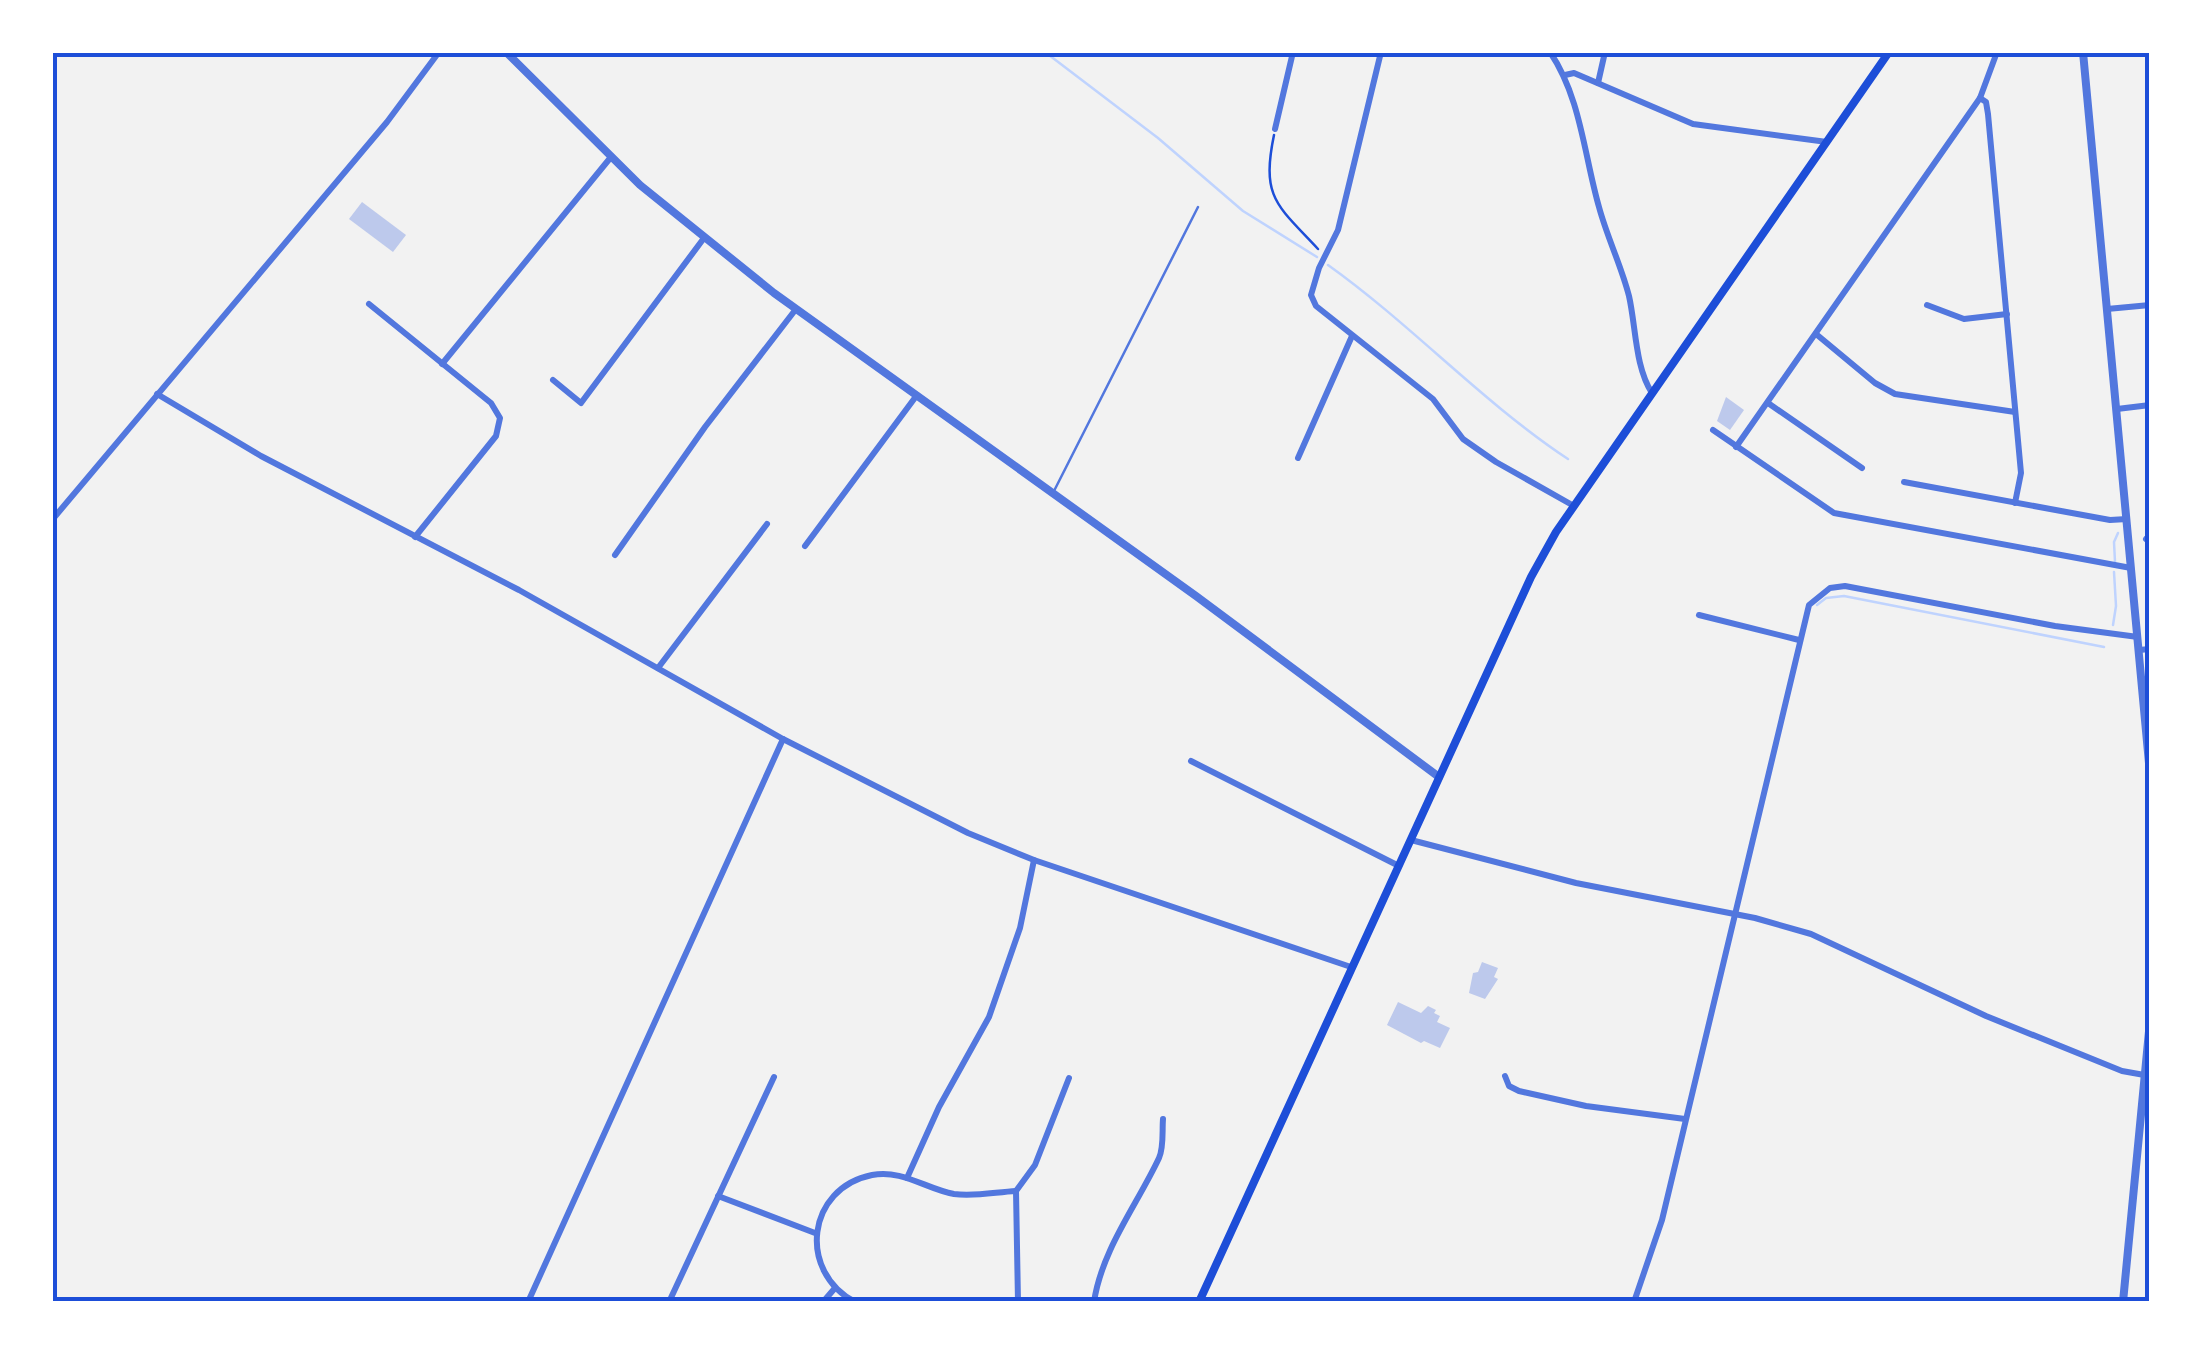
<svg xmlns="http://www.w3.org/2000/svg" width="2202" height="1354" viewBox="0 0 2202 1354" font-family="Montserrat,sans-serif">
	<rect width="100%" height="100%" fill="#f2f2f2"/>
	<g fill="none" stroke-linecap="round" stroke-linejoin="round">
		<!-- stream -->
		<g stroke="#bfd3fe" stroke-width="2.5">
			<polyline points="1045,52 1158,138 1243,211 1317,257"/>
			<path d="M1328,265C1412,325 1482,402 1568,459"/>
			<polyline points="2115,562 2114,542 2118,533"/>
			<polyline points="1817,605 1826,598 1844,596 2104,647"/>
			<polyline points="2113,625 2116,606 2114,572"/>
		</g>
	</g>
	<!-- building -->
	<g fill="#bdc9ec">
		<polygon points="362,202 406,235 393,252 349,219"/>
		<polygon points="1726,397 1744,410 1730,430 1717,421"/>
		<polygon points="1482,962 1498,968 1494,977 1498,979 1485,999 1469,993 1473,973 1478,972"/>
		<polygon points="1398,1002 1421,1013 1428,1006 1436,1010 1434,1013 1440,1016 1437,1022 1450,1028 1440,1048 1424,1041 1421,1043 1387,1025"/>
	</g>
	<g fill="none" stroke-linecap="round" stroke-linejoin="round">
		<!-- path -->
		<path stroke="#1d4ed8" stroke-width="2.5" d="M1274,135C1261,198 1277,205 1318,249"/>
		<!-- service -->
		<polyline stroke="#5277de" stroke-width="2.5" points="1054,491 1198,207"/>
		<!-- minor -->
		<g stroke="#5277de" stroke-width="6">
			<polyline points="1381,52 1338,230 1319,268 1311,295 1316,306 1433,399 1463,439 1496,462 1574,506"/>
			<path d="M1550,52C1581,98 1584,155 1599,207C1607,237 1621,265 1629,296C1636,327 1635,367 1652,393"/>
			<polyline points="1565,75 1574,73 1693,124 1827,142"/>
			<polyline points="1598,83 1605,52"/>
			<polyline points="1980,98 1986,102 1988,114 2021,473 2015,503"/>
			<polyline points="1275,129 1293,52"/>
			<polyline points="369,304 491,403 500,418 496,436 415,537"/>
			<polyline points="1927,305 1964,319 2007,314"/>
			<polyline points="2107,309 2150,305"/>
			<polyline points="1816,334 1875,383 1895,394 2015,412"/>
			<polyline points="442,364 611,157"/>
			<polyline points="553,380 581,403 704,238"/>
			<polyline points="157,394 261,456 519,590 783,739 968,833 1034,860 1351,967"/>
			<polyline points="1768,403 1862,468"/>
			<polyline points="2117,409 2150,405"/>
			<polyline points="1713,430 1834,513 2131,568"/>
			<polyline points="1736,447 1980,98 1997,52"/>
			<polyline points="1298,458 1352,336"/>
			<polyline points="1904,482 2110,520 2127,519"/>
			<polyline points="52,520 387,122 439,52"/>
			<polyline points="2146,539 2150,542"/>
			<polyline points="805,546 917,395"/>
			<polyline points="615,555 705,427 796,309"/>
			<polyline points="1699,615 1799,640"/>
			<polyline points="2139,650 2150,649"/>
			<polyline points="658,668 767,524"/>
			<polyline points="1191,761 1399,866"/>
			<polyline points="1411,840 1576,883 1755,918 1811,934 1986,1016 2122,1071 2150,1076"/>
			<polyline points="1505,1076 1509,1086 1519,1091 1586,1106 1685,1119"/>
			<polyline points="907,1178 939,1107 989,1017 1020,928 1034,860"/>
			<polyline points="718,1196 815,1233"/>
			<polyline points="528,1302 783,739"/>
			<polyline points="669,1302 774,1077"/>
			<polyline points="823,1302 835,1288"/>
			<path d="M855,1302C797,1271 807,1188 872,1175C902,1169 926,1189 954,1194C974,1197 996,1192 1016,1191"/>
			<polyline points="1018,1302 1016,1191 1035,1165 1069,1078"/>
			<path d="M1094,1302C1102,1249 1137,1205 1159,1158C1164,1147 1162,1131 1163,1119"/>
			<polyline points="1634,1302 1662,1220 1809,605 1830,588 1845,586 2055,626 2138,637"/>
		</g>
		<!-- tertiary -->
		<g stroke="#5277de" stroke-width="8">
			<polyline points="506,52 640,185 774,293 1196,596 1439,777"/>
			<polyline points="2083,52 2150,774"/>
			<polyline points="2123,1302 2150,1021"/>
		</g>
		<!-- secondary -->
		<polyline stroke="#1d4ed8" stroke-width="8" points="1199,1302 1531,577 1556,532 1889,52"/>
	</g>
	<!-- border -->
	<rect width="2202" height="1354" fill="none" stroke="#ffffff" stroke-width="110"/>
	<rect x="55" y="55" width="2092" height="1244" fill="none" stroke="#1d4ed8" stroke-width="4"/>
</svg>
